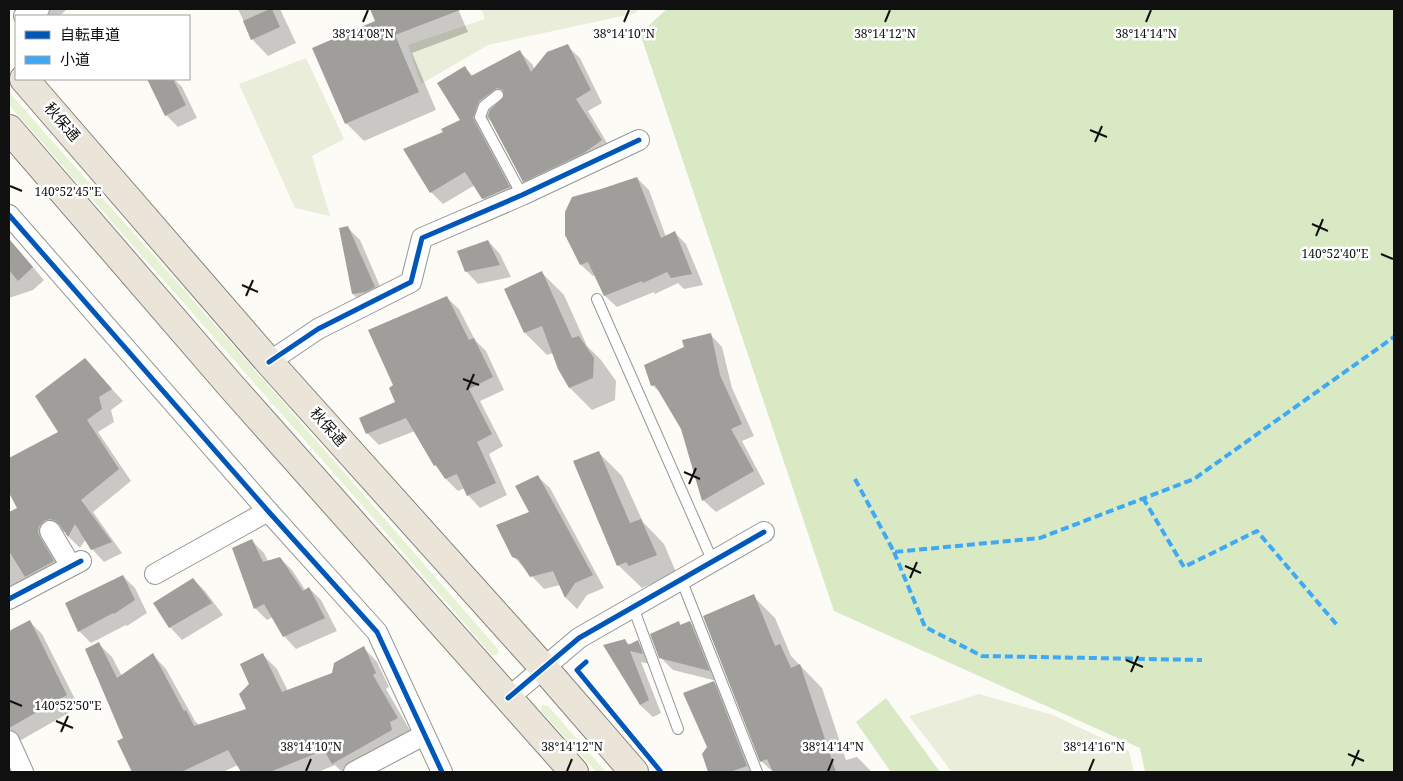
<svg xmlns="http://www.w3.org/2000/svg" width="1403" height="781" viewBox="0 0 1403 781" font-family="'Noto Serif','Noto Sans JP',serif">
	<rect width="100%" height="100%" fill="#fcfbf6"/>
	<!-- green -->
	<g fill="#e7f1d6">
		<polygon points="9,92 260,376 498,649 499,653 497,655 492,655 361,504 9,105"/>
		<polygon points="543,705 548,706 606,772 596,772 541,711 541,708"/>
	</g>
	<!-- forest -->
	<g fill="#d8e9c4">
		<polygon points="667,9 1394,9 1394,772 1145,772 1140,748 834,611 640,33"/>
		<polygon points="886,698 940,772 891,772 856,722"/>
	</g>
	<!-- cemetery -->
	<g fill="#e9edda">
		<polygon points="481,9 638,9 636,13 488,45 421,84 408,45 485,19"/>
		<polygon points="306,58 344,139 312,156 330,216 295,208 239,84"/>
		<polygon points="979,694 1053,715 1129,751 1134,772 952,772 909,716"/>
	</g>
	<!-- shadow -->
	<g fill="#0003">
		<polygon points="36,9 67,9 62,14 56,16 45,16"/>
		<polygon points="238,9 280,9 296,43 268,56 252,39"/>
		<polygon points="371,9 458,9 468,32 412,53 436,110 364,141 346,123 376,22"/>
		<polygon points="567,46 580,58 602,103 588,111 613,153 536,193 524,181 490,118 485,131 521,199 495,211 483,199 475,185 443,204 431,192 444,132 462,121 465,68 473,76 520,52 532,64 535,70"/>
		<polygon points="162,79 174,79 182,87 197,118 178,127 166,115 151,84"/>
		<polygon points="637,178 649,190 666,237 675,233 686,244 703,285 684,289 678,283 655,294 654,292 617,307 605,296 595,275 593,276 581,265 566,235"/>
		<polygon points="347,227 360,240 386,300 365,306 353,294"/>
		<polygon points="9,239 44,280 33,290 9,298"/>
		<polygon points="488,241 500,254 511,277 478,284 466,271"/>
		<polygon points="542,273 564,295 587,346 601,360 616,381 615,400 592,410 570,388 553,353 547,355 525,333 506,290"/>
		<polygon points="446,297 459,309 475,340 486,351 504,390 480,401 503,446 489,454 507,495 480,508 468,495 465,488 458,491 446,479 435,465 415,431 379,445 367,433 397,402 395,386"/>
		<polygon points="710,334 722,347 732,388 754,436 742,441 765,484 716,512 703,500 682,428 663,395 652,385"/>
		<polygon points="85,360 123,401 111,410 114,422 98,432 131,481 93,512 122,553 104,562 92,549 86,539 80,548 69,537 66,532 57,533 66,574 9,604 9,514 19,509 9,491 9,459 60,432"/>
		<polygon points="599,453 622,476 643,522 664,544 679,579 653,589 649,585 642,588 618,565"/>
		<polygon points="537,476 550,488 604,588 587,595 577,609 566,598 560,585 544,589 514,557 530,513"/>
		<polygon points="252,541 264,553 268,561 280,558 292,570 306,591 309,588 321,600 337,631 296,649 284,636 273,617 267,620 255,608"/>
		<polygon points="123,576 135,588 147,613 127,626 126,625 91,643 79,631"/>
		<polygon points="193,579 205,591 223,615 182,640 170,627"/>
		<polygon points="753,596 775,618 791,656 822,688 846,760 857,757 872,772 773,772 761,761"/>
		<polygon points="30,622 42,634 79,707 9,747 9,704 16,700 9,686 9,632"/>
		<polygon points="678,622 682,626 690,622 702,635 721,682 673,670 660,657"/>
		<polygon points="625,641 630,645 638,642 650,654 654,665 641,662 661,713 653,717 640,705"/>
		<polygon points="98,643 112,657 122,676 153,655 166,669 195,721 200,726 248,710 251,685 263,655 277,669 288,691 334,673 364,648 377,662 389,687 386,689 411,732 356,772 342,772 335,765 318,772 242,772 238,765 223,772 127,772 132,770"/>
		<polygon points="713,682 726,694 756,772 709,772 703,755 709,747"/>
	</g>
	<!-- building -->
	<g fill="#a09e9b">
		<polygon points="270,9 272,9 280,27 251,40 243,21"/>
		<polygon points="370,9 459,9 460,10 395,35 419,92 345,124 312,48 375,21"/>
		<polygon points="568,44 591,90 576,99 602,140 584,153 523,182 488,116 490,110 504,97 503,90 497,88 479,101 473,118 510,187 482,199 465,172 430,193 403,149 443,132 441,129 460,120 437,83 465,66 471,76 520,50 531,72 547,52"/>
		<polygon points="147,79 173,79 186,105 165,116"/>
		<polygon points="637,177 661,238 675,231 692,274 671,278 667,272 643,283 642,281 604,296 588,262 580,265 565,235 565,212 572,197 601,189"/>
		<polygon points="348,226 375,287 366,292 352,294 339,228"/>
		<polygon points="9,239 33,267 18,281 9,270"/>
		<polygon points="488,240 500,265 465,272 457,251"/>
		<polygon points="542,271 572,338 579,336 594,358 593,378 569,388 558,369 542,326 524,333 504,289"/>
		<polygon points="447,296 469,340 474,338 493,377 469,389 492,434 477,442 496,483 467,496 457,474 445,479 436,465 434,466 406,418 366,434 359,418 395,402 389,388 393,385 368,330"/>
		<polygon points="711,333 720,375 742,424 731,429 754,471 702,501 681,429 655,385 651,386 644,365 684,347 682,340"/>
		<polygon points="85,358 112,389 99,397 102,409 87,420 119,469 81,500 112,542 91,550 75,524 68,537 60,525 56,521 50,519 44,521 39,526 38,532 40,537 54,561 25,577 9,551 9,512 17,508 9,493 9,458 58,432 35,396"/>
		<polygon points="599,451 630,523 641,519 657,555 629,566 626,562 617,566 573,461"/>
		<polygon points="538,475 593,575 575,583 565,598 553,571 530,577 518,559 512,557 496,525 529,512 515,486"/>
		<polygon points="252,539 263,562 280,557 303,591 309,587 325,618 283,637 264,604 254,609 232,548"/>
		<polygon points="123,575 135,600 114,614 113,613 78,632 65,603"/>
		<polygon points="193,578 212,603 169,628 153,603"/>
		<polygon points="754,594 775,646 780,644 791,668 800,664 836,772 773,772 767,759 760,762 703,616"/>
		<polygon points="30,620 67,695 9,728 9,631"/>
		<polygon points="679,621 680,625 690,621 710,671 659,658 650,634"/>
		<polygon points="625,639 628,645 638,640 643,654 630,651 649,700 640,705 603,645"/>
		<polygon points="99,642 117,678 153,653 184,711 186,710 194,726 246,709 239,694 249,684 240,664 263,653 282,692 332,673 334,663 364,646 376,673 373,675 398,718 390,722 392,730 332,764 324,750 270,772 241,772 228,750 181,772 132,772 117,741 123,738 85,649"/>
		<polygon points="714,681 747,766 730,772 708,772 702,754 707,747 683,693"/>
	</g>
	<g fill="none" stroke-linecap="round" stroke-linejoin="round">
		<!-- service casing -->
		<g stroke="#969694" stroke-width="12">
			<g id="service">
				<polyline points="498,95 484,106 480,117 522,195"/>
				<polyline points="597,299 713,562"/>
				<polyline points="681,579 757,772"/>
				<polyline points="633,607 678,729"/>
			</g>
		</g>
		<!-- minor casing -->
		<g stroke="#969694" stroke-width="22">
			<g id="minor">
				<polyline points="24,16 39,9"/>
				<polyline points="9,215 268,511 377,632 442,772"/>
				<polyline points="269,362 318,329 411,282 422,238 522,195 639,140"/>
				<polyline points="50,531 71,566"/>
				<polyline points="155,574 268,511"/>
				<polyline points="9,599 81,561"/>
				<polyline points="508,698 579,638 764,532"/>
				<polyline points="9,741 23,772"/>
				<polyline points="354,772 424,735"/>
			</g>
		</g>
		<!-- trunk casing -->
		<g stroke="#848381" stroke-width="30">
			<g id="trunk">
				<polyline points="24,79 269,362 543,667 634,772"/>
				<polyline points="9,129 231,386 574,772"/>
			</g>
		</g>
		<!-- service -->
		<use href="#service" stroke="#fffefe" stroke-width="10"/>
		<!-- minor -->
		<use href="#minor" stroke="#fffefe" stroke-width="20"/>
		<!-- trunk -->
		<use href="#trunk" stroke="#ebe4d9" stroke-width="28"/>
		<!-- quiet -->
		<g stroke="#3fa9f5" stroke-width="4" stroke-dasharray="8 4" stroke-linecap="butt">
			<polyline points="855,479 894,552 1040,538 1194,479 1394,337"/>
			<polyline points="1143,498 1184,567 1257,531 1337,625"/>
			<polyline points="894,552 925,627 982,656 1202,660"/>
		</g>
		<!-- cycleway casing -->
		<g stroke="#fff" stroke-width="8">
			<g id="cycleway">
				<polyline points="9,215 268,511 377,632 442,772"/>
				<polyline points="269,362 318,329 411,282 422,238 522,195 639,140"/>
				<polyline points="9,599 81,561"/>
				<polyline points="586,662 577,670 661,772"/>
				<polyline points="508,698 579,638 764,532"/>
			</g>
		</g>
		<!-- cycleway -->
		<use href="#cycleway" stroke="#0057b8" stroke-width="5"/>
	</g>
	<!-- ticks -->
	<path fill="none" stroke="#101010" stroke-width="2" d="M363,22L368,10M624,22L629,10M885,22L890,10M1146,22L1151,10M1090,130L1107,137M1095,142L1102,126M10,186L22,191M1312,224L1328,231M1316,236L1323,219M1381,254L1393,259M242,285L258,292M246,296L253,280M463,379L479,385M467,390L474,374M684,472L700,479M689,484L696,468M905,566L921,573M910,578L917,562M1126,660L1143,667M1131,672L1138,656M10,701L22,706M56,721L73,728M61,732L68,716M1348,754L1364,761M1352,766L1359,750M306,771L311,759M567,771L572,759M828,771L833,759M1089,771L1094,759"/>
	<g text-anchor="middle" stroke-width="5" stroke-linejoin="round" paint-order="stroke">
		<!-- street labels -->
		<g font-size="15" fill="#101010" stroke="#fff">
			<text transform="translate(62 122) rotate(49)" y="5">秋保通</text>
			<text transform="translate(328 427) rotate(48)" y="5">秋保通</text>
		</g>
	</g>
	<g font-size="12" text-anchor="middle" fill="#101010" stroke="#fff" stroke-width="5" stroke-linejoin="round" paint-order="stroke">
		<text x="363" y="38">38°14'08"N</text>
		<text x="624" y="38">38°14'10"N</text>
		<text x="885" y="38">38°14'12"N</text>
		<text x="1146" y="38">38°14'14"N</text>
		<text x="68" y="196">140°52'45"E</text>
		<text x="1335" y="258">140°52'40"E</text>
		<text x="68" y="710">140°52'50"E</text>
		<text x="311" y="751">38°14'10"N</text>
		<text x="572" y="751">38°14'12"N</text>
		<text x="833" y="751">38°14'14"N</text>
		<text x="1094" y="751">38°14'16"N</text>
	</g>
	<!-- border -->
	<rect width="1403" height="781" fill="none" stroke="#101010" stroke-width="20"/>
	<!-- legend -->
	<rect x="15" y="15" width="175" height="65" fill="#ffffff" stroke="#9f9f9f"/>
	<rect x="25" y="31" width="25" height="8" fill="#0057b8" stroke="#9f9f9f"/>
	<text x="60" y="40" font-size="15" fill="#101010">自転車道</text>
	<rect x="25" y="56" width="25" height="8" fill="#3fa9f5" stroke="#9f9f9f"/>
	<text x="60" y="65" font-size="15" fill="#101010">小道</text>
</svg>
